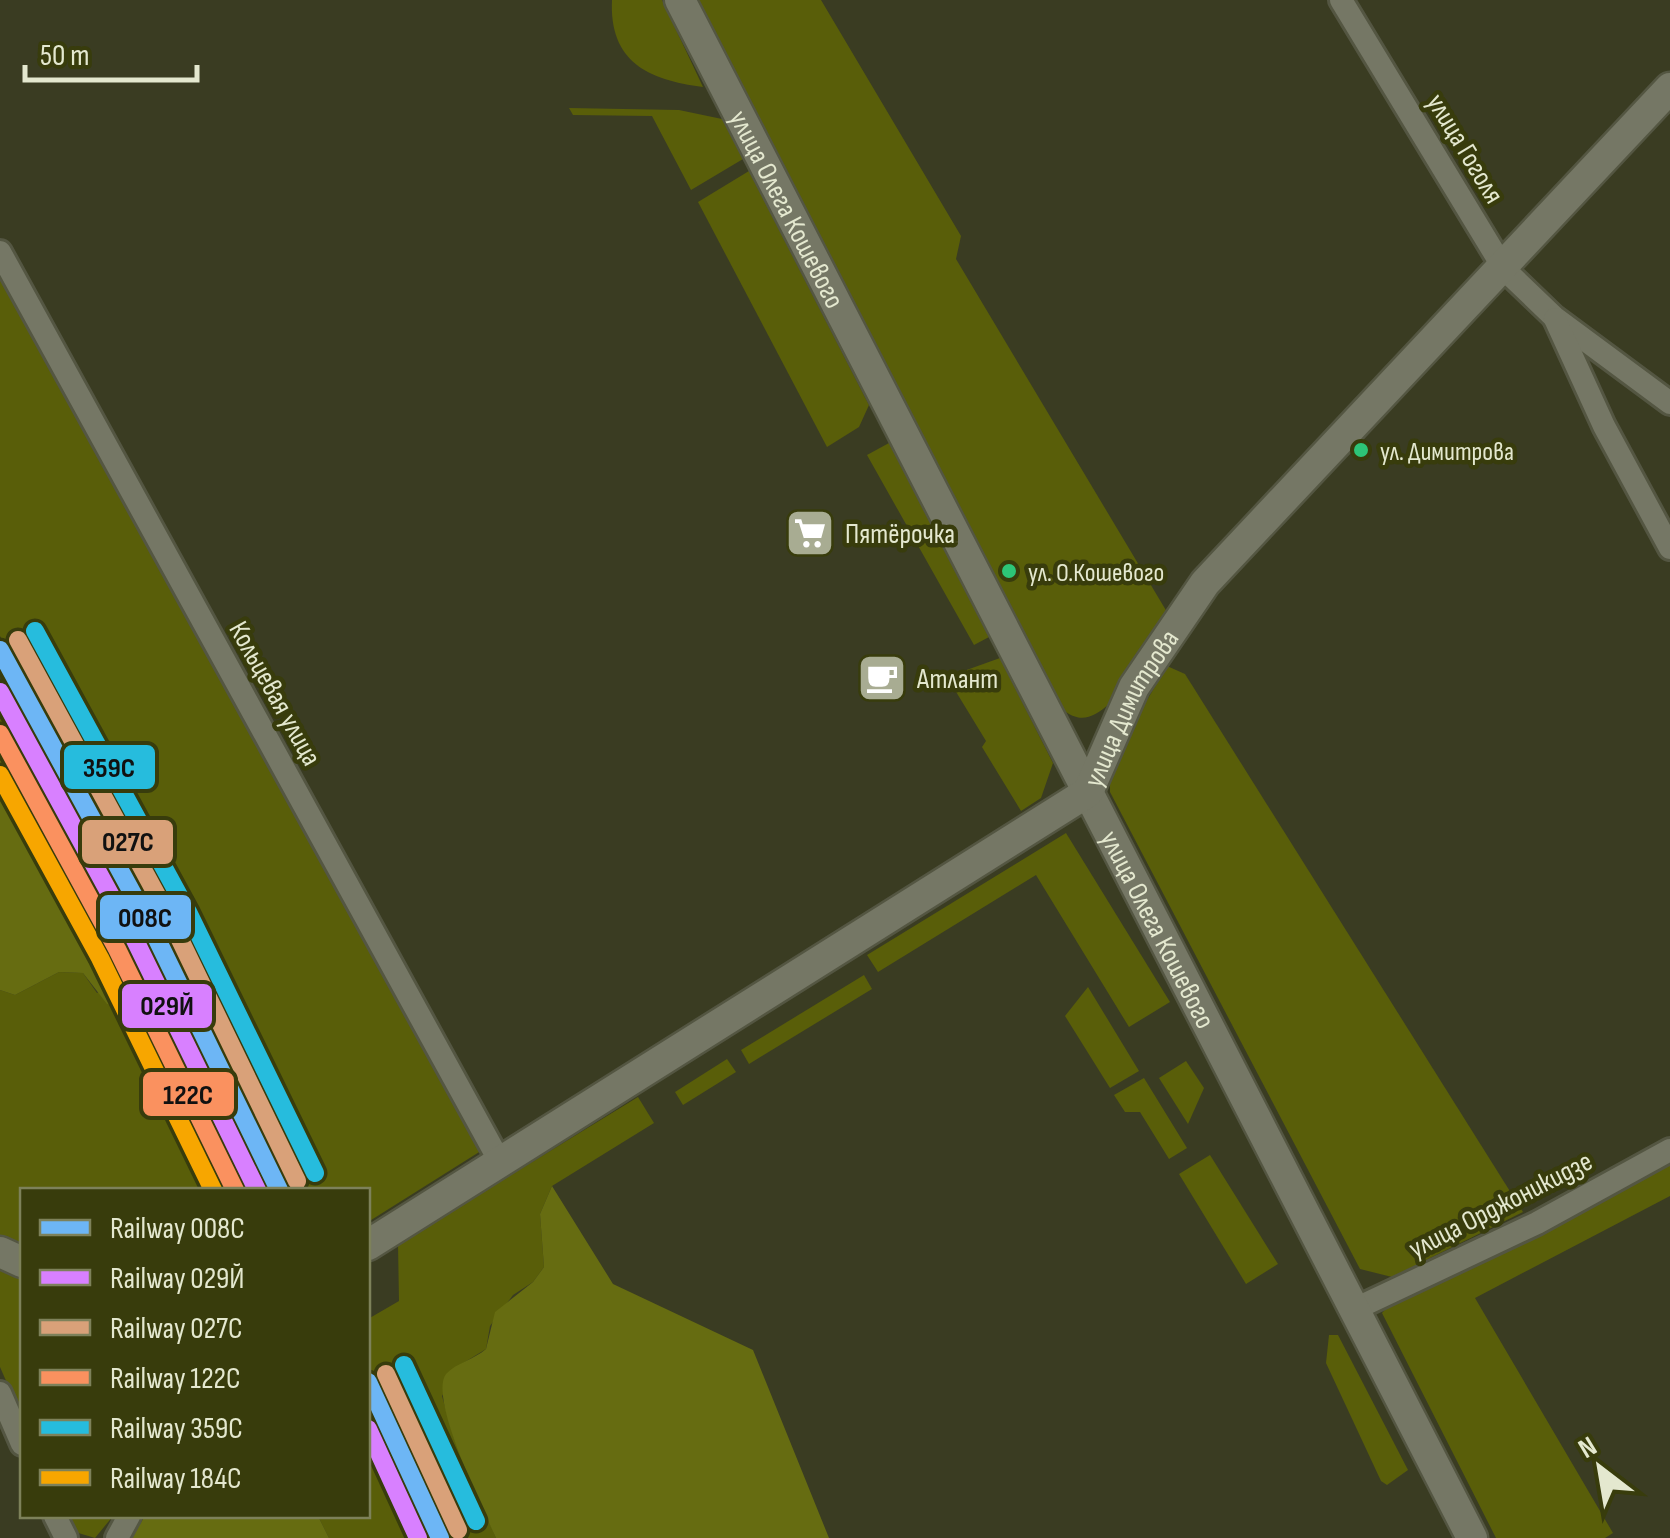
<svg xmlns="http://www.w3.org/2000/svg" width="1670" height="1538" viewBox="0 0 1670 1538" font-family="'Sofia Sans Condensed',sans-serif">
	<rect width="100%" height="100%" fill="#3a3c22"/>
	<!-- green -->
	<g fill="#595e09">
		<path d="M612,0H662L703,87C647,80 609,61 612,0Z"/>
		<path d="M695,0H821L961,236L956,259L1167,612L1109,704C1093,718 1080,724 1062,709Z"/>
		<polygon points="569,108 679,110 722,119 743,159 691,190 652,116 573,115"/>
		<polygon points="749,171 869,405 859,427 827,447 698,202"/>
		<polygon points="0,269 484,1149 368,1222 368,1190 291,1190 167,939 0,636"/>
		<polygon points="889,443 989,637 974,645 867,455"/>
		<polygon points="1000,658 1053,763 1041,798 1021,811 982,747 986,741 947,677"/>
		<polygon points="1167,666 1185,674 1523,1212 1392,1277 1360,1269 1110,792 1110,763"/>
		<polygon points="0,707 155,996 248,1190 22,1190 22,1247 0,1238 0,990 15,995 59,972 83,973 97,993 130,976 49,833 0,757"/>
		<polygon points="1066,833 1170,1002 1129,1027 1036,875 878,972 867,955"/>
		<polygon points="864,975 872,989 749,1064 741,1050"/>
		<polygon points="1088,987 1139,1071 1110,1088 1065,1016"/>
		<polygon points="727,1059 736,1072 683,1105 675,1092"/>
		<polygon points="1186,1061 1204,1088 1188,1124 1159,1078"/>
		<polygon points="1144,1078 1187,1148 1169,1159 1140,1112 1125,1112 1114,1095"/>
		<polygon points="638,1097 654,1123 552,1186 540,1214 544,1267 533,1282 513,1295 490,1326 486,1349 460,1365 442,1396 454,1438 496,1538 448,1538 368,1363 368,1319 399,1301 398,1244"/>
		<polygon points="1210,1155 1278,1264 1246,1284 1179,1174"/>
		<polygon points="1670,1159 1670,1196 1475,1298 1613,1533 1605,1538 1496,1538 1382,1313 1391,1303"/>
		<polygon points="0,1265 22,1274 22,1417 0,1367"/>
		<polygon points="1329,1335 1338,1335 1408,1470 1387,1485 1381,1481 1326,1363"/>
		<polygon points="368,1445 411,1538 329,1538 318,1516 368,1516"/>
		<polygon points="67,1516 113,1516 95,1538 75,1532"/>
	</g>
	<!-- forest -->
	<g fill="#666c11">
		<polygon points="0,757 49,833 131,976 134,996 124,1007 107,1004 83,973 59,972 15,995 0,990"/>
		<path d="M552,1186L613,1284L753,1350L829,1538H496C484,1511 428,1398 446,1374C456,1363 475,1359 486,1349L495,1312L533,1282L544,1267L540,1214Z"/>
		<polygon points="145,1516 318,1516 329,1538 131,1538"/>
	</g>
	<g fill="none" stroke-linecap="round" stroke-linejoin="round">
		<!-- street casing -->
		<g stroke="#545642" stroke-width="28">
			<g id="street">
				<polyline points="1341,0 1504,269 1554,317 1670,403"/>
				<polyline points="0,252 500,1162"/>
				<polyline points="1555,319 1604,426 1670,548"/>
				<polyline points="1355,1309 1537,1223 1670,1150"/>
				<polyline points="0,1393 22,1444"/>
				<polyline points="55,1516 66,1538"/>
				<polyline points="117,1538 129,1516"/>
			</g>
		</g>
		<!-- secondary casing -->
		<g stroke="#545642" stroke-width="35">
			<g id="secondary">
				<path id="s1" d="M680,0L1472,1538"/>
				<path id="s2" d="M368,1245L1088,792L1134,687L1205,583L1670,88"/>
				<polyline points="0,1252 22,1262"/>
			</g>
		</g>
		<!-- street -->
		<use href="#street" stroke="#757765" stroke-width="22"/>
		<!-- secondary -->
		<use href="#secondary" stroke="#757765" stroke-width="30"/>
		<!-- rail-1 casing -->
		<g stroke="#383c0c" stroke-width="25">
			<g id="rail-1">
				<polyline points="0,650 153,931 279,1190"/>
				<polyline points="368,1382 440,1538"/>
			</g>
		</g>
		<!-- rail-2 casing -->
		<g stroke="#383c0c" stroke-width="25">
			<g id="rail-2">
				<polyline points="0,692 135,940 257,1190"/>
				<polyline points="368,1429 418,1538"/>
			</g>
		</g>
		<!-- rail-3 casing -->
		<g stroke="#383c0c" stroke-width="25">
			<g id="rail-3">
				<polyline points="18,640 171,921 297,1181"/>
				<polyline points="386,1374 458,1530"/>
			</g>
		</g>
		<!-- rail-4 casing -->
		<g stroke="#383c0c" stroke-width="25">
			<polyline id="rail-4" points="0,734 117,949 235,1190"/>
		</g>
		<!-- rail-5 casing -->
		<g stroke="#383c0c" stroke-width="25">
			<g id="rail-5">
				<polyline points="35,631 188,912 315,1173"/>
				<polyline points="404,1365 476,1521"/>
			</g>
		</g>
		<!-- rail-6 casing -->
		<g stroke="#383c0c" stroke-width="25">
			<polyline id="rail-6" points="0,775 100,958 213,1190"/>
		</g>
		<!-- rail-1 -->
		<use href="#rail-1" stroke="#6db6f5" stroke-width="18"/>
		<!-- rail-2 -->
		<use href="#rail-2" stroke="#d880ff" stroke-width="18"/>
		<!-- rail-3 -->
		<use href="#rail-3" stroke="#d9a179" stroke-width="18"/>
		<!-- rail-4 -->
		<use href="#rail-4" stroke="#fa915f" stroke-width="18"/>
		<!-- rail-5 -->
		<use href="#rail-5" stroke="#26bcdd" stroke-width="18"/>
		<!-- rail-6 -->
		<use href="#rail-6" stroke="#f7a600" stroke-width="18"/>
	</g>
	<!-- icons -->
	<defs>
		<g id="supermarket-square" transform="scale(2.5)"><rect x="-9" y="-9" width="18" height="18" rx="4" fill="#a8ac92" stroke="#383c0c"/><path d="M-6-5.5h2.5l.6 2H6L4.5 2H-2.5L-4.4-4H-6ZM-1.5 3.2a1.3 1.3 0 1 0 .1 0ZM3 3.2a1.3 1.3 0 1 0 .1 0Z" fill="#fff"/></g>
		<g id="cafe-square" transform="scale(2.5)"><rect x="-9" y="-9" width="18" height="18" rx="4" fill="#a8ac92" stroke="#383c0c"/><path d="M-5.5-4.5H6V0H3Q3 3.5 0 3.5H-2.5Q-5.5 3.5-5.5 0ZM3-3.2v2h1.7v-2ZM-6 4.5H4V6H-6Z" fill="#fff"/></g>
	</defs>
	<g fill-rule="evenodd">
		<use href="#supermarket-square" x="810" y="533"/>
		<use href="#cafe-square" x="882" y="678"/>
	</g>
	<!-- markers -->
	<g fill="#2dc577" stroke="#383c0c" stroke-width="4">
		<circle cx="1361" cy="450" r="9"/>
		<circle cx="1009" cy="571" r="9"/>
	</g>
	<g text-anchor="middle" stroke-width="9" stroke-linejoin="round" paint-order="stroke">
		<!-- bus labels -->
		<g font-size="26" fill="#e4e8cf" stroke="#383c0c" text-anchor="start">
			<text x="1380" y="460">ул. Димитрова</text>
			<text x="1028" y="581">ул. О.Кошевого</text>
		</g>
		<!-- street labels -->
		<g font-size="28" fill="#e4e8cf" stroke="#383c0c">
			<text transform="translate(1466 148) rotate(59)" y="10">улица Гоголя</text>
			<text dy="10" stroke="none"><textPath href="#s1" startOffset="235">улица Олега Кошевого</textPath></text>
			<text transform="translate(276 693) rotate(61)" y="10">Кольцевая улица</text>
			<text dy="10" stroke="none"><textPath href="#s2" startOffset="945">улица Димитрова</textPath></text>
			<text dy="10" stroke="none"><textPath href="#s1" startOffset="1045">улица Олега Кошевого</textPath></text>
			<text transform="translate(1500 1204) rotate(-27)" y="10">улица Орджоникидзе</text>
		</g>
		<!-- poi labels -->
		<g font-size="28" fill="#e4e8cf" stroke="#383c0c" text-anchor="start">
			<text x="845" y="543">Пятёрочка</text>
			<text x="917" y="688">Атлант</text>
		</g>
	</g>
	<g stroke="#383c0c" stroke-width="4">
		<rect x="62" y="743" width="95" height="48" rx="10" fill="#26bcdd"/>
		<rect x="80" y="818" width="95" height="48" rx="10" fill="#d9a179"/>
		<rect x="98" y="893" width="95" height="48" rx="10" fill="#6db6f5"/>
		<rect x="120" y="982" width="94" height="48" rx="10" fill="#d880ff"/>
		<rect x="141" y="1070" width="95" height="48" rx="10" fill="#fa915f"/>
	</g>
	<g font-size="28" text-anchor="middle" font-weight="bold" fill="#111">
		<text x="109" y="777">359С</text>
		<text x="128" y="851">027С</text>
		<text x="145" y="927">008С</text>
		<text x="167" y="1015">029Й</text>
		<text x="188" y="1104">122С</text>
	</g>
	<!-- legend -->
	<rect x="20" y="1188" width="350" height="330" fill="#383c0c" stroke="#7d815a" stroke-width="2.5"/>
	<rect x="40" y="1220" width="50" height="15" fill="#6db6f5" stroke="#7d815a" stroke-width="2.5"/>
	<text x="110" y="1238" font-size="30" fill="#e4e8cf">Railway 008С</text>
	<rect x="40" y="1270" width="50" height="15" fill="#d880ff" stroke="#7d815a" stroke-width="2.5"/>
	<text x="110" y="1288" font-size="30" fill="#e4e8cf">Railway 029Й</text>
	<rect x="40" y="1320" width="50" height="15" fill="#d9a179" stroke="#7d815a" stroke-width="2.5"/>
	<text x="110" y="1338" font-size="30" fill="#e4e8cf">Railway 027С</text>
	<rect x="40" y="1370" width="50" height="15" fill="#fa915f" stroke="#7d815a" stroke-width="2.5"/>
	<text x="110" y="1388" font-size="30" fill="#e4e8cf">Railway 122С</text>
	<rect x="40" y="1420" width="50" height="15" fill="#26bcdd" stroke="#7d815a" stroke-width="2.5"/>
	<text x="110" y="1438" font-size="30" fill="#e4e8cf">Railway 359С</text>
	<rect x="40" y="1470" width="50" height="15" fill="#f7a600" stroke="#7d815a" stroke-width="2.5"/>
	<text x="110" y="1488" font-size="30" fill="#e4e8cf">Railway 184С</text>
	<!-- north arrow -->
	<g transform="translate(1600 1468) rotate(329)" stroke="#383c0c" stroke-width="8" paint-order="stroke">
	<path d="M0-8L18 38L0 25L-18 38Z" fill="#e4e8cf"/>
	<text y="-15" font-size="28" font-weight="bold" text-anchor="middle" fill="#e4e8cf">N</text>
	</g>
	<!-- scale -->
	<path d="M25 65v15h172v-15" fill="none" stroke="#e4e8cf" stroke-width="5"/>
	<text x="40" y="65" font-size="30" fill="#e4e8cf" stroke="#383c0c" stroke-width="8" paint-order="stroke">50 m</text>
</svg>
